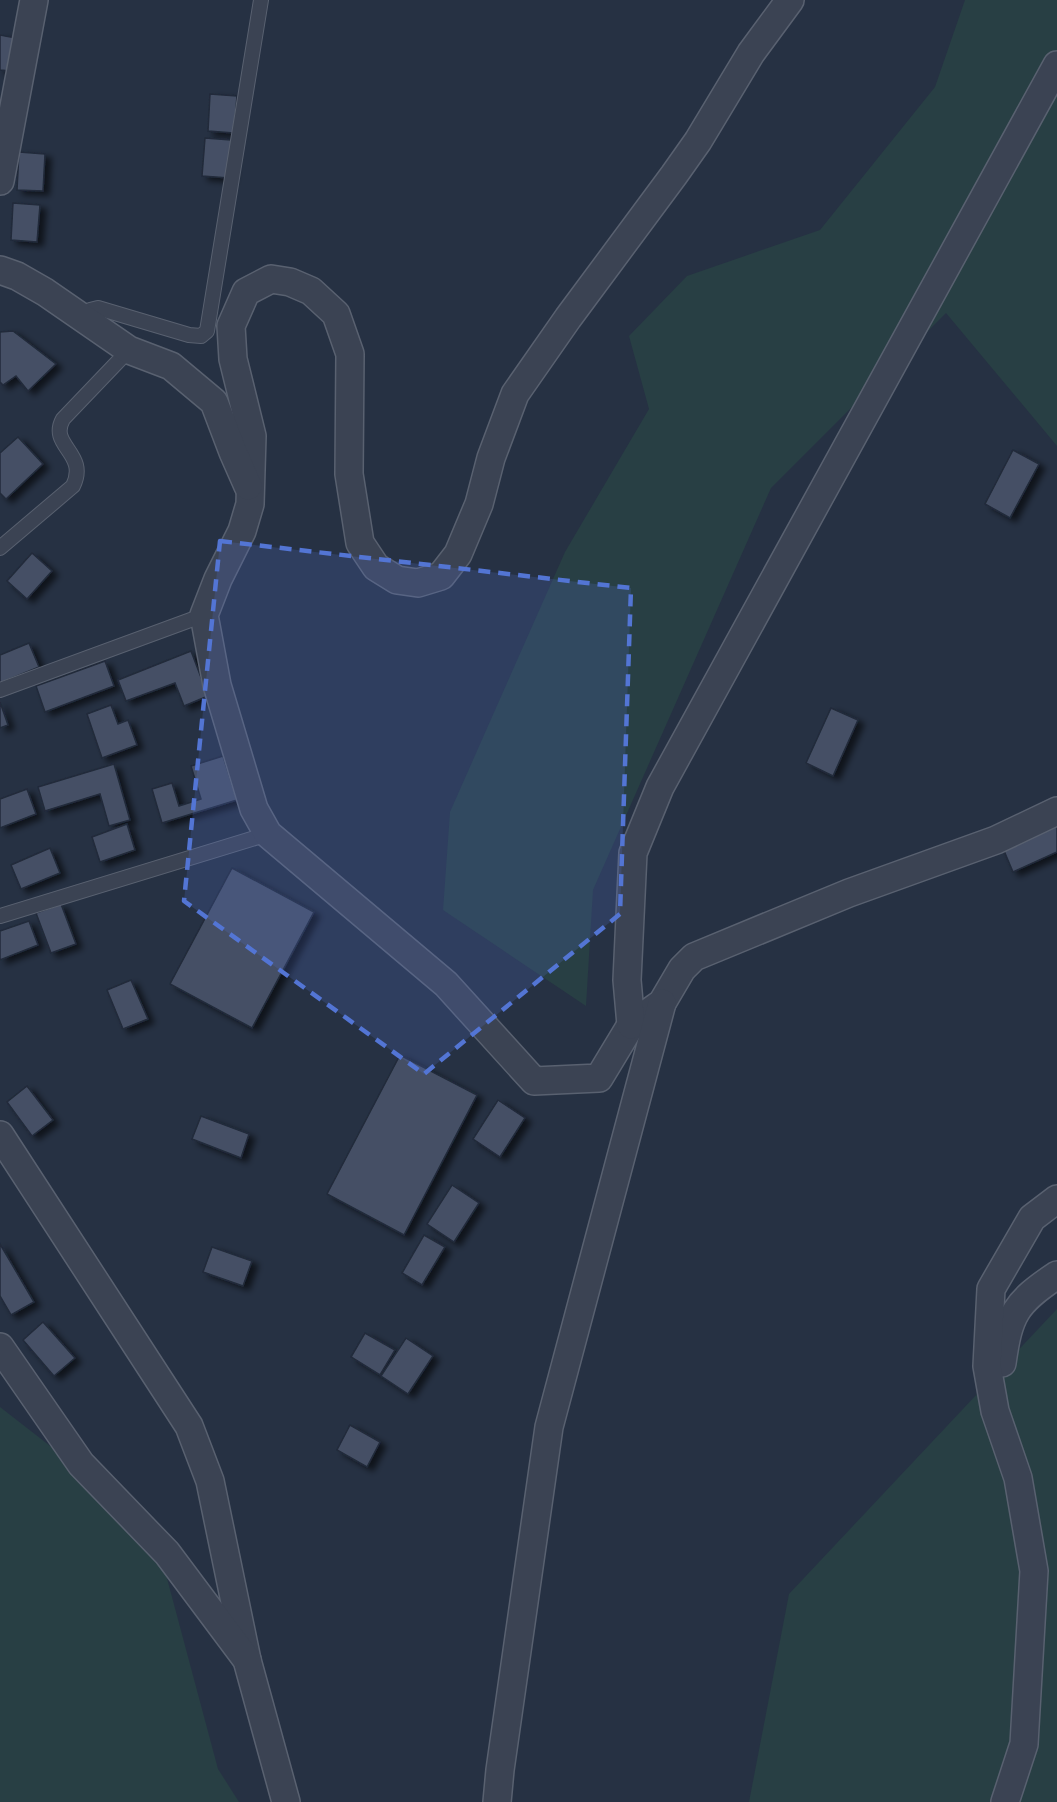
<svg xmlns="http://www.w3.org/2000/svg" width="1057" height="1802" viewBox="0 0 1057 1802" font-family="Helvetica,sans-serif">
	<defs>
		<filter id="shadow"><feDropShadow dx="6" dy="4" stdDeviation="3" flood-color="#0009"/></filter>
	</defs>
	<rect width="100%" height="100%" fill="#263143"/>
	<!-- green -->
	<g fill="#283f44">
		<polygon points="965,0 1057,0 1057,446 946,313 771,488 593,890 586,1006 443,910 450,812 565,552 649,409 629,336 687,276 820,230 935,87"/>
		<polygon points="1057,1309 1057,1802 749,1802 789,1594"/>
		<polygon points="0,1407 153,1526 218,1769 239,1802 0,1802"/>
	</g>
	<!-- building -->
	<g fill="#455065" stroke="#212a3a" stroke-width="1.5" filter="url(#shadow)">
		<polygon points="0,35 16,38 11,71 0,70"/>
		<polygon points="210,94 237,96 234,133 208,131"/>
		<polygon points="205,138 231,140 229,178 202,176"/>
		<polygon points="19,152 45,154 43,191 17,190"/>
		<polygon points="13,203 40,205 37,242 11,240"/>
		<polygon points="13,331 56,364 28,391 16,376 3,385 0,382 0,332"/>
		<polygon points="18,437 43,464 6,499 0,493 0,453"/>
		<polygon points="1013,450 1039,464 1010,518 985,504"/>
		<polygon points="32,553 52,571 27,599 7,581"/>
		<polygon points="29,643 39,667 0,683 0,655"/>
		<polygon points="191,651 208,696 184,706 175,683 126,701 118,680"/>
		<polygon points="105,661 114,686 45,712 36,686"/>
		<polygon points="0,702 8,725 0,728"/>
		<polygon points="111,705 118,724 128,720 137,745 102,758 87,714"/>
		<polygon points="831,708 858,720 833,776 806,763"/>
		<polygon points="223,756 237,800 162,823 152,789 172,783 179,806 201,799 191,766"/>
		<polygon points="114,764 130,820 109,826 100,794 45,811 38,787"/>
		<polygon points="27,789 36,814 0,828 0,799"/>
		<polygon points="1057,820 1057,852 1013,872 1002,846"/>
		<polygon points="127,824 135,850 100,862 92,837"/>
		<polygon points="50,848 60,873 21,889 11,865"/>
		<polygon points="232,868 314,912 252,1028 170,984"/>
		<polygon points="61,904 76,944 51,953 36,913"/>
		<polygon points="29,921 38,945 0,960 0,931"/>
		<polygon points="131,980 148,1019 123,1029 107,990"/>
		<polygon points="400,1055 477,1095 404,1235 327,1194"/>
		<polygon points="27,1086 53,1120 32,1136 7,1102"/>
		<polygon points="498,1100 525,1118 500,1157 473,1139"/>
		<polygon points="201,1116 249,1134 241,1158 192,1139"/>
		<polygon points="452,1185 479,1203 454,1242 427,1224"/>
		<polygon points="424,1235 445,1247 422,1285 402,1273"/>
		<polygon points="0,1244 34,1302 11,1315 0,1296"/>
		<polygon points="212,1247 252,1261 243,1286 203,1272"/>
		<polygon points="43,1322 75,1358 54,1376 23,1340"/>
		<polygon points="365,1333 395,1350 380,1375 351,1357"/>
		<polygon points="406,1338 433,1356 408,1394 381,1376"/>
		<polygon points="350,1425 380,1442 367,1467 337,1450"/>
	</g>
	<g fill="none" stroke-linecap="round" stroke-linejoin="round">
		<!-- service casing -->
		<g stroke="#596170" stroke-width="16">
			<g id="service">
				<polyline points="86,320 90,310 98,308 189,335 201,336 207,331 261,0"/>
				<path d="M0,548L73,486C89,453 48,446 63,419L129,350"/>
				<polyline points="0,690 204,615"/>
				<polyline points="0,916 268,834"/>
			</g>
		</g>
		<!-- minor casing -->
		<g stroke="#596170" stroke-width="30">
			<g id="minor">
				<polyline points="790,0 751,53 698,141 674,175 568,318 515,394 491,458 479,504 458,554 441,576 418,583 397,580 376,567 360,543 349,474 350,354 336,314 311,291 290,282 271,279 246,292 231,326 233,359 252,436 250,504 242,531 218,579 204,615 217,685 254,809 268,834 446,984 534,1081 599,1078 631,1025 662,1003 682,969 694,957 849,893 996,840 1057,811"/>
				<polyline points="0,181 34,0"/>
				<polyline points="0,270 17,276 45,292 129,350 171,366 214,402 233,452 248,486"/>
				<polyline points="631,1025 627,980 633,853 660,787 1057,65"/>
				<polyline points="0,1135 189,1426 210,1481 247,1660"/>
				<polyline points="0,1347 81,1464 167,1553 247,1660 286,1802"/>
				<path d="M1002,1363C1009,1314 1015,1303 1057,1275"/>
				<polyline points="497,1802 500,1770 549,1427 662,1003"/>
				<polyline points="1005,1802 1024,1744 1034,1571 1018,1478 995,1411 987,1366 991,1289 1032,1218 1057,1199"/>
			</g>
		</g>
		<!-- service -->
		<use href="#service" stroke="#3b4353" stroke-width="14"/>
		<!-- minor -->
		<use href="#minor" stroke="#3b4353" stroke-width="27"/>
	</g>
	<!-- marked area -->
	<path fill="#5375d4" fill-opacity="0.2" stroke="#5375d4" stroke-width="4.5" stroke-dasharray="12 8" stroke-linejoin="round" d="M220,541L631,588L620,914L424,1074L184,901Z"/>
</svg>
